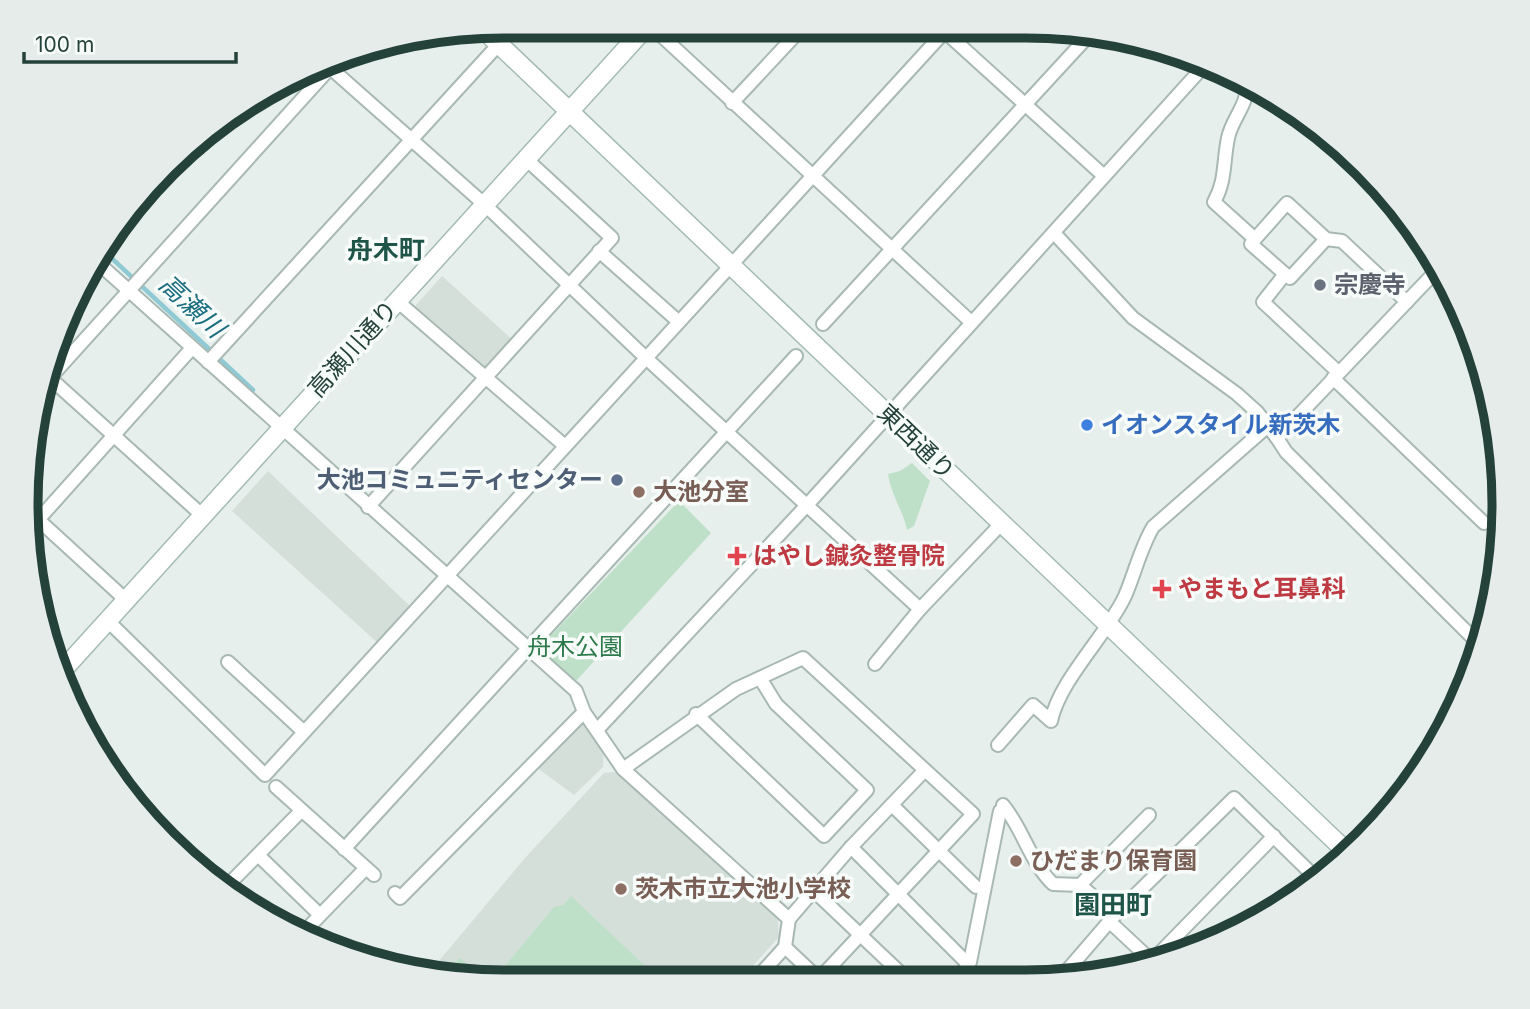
<svg xmlns="http://www.w3.org/2000/svg" width="1530" height="1009" viewBox="0 0 1530 1009" font-family="Inter,'Noto Sans JP',sans-serif">
	<rect width="100%" height="100%" fill="#e6efeb"/>
	<!-- built -->
	<g fill="#d4dfda">
		<polygon points="442,276 514,341 483,371 418,313 416,305"/>
		<polygon points="268,471 412,608 380,645 232,511"/>
		<polygon points="586,716 604,745 603,767 574,795 536,767"/>
		<polygon points="615,772 778,920 779,937 740,980 442,979 428,974 525,858 604,773"/>
	</g>
	<!-- green -->
	<g fill="#bfe0c8">
		<path d="M912,463L930,481L914,526L907,530C903,510 891,495 888,474L900,471Z"/>
		<polygon points="679,501 711,533 576,681 539,648"/>
		<polygon points="571,896 660,980 494,979 554,907 563,905"/>
		<polygon points="460,958 485,979 441,978"/>
	</g>
	<g fill="none" stroke-linecap="round" stroke-linejoin="round">
		<!-- stream -->
		<polyline stroke="#8ec9d4" stroke-width="4.5" points="104,251 253,390"/>
		<!-- street casing -->
		<g stroke="#a8b8b2" stroke-width="16">
			<g id="street">
				<polyline points="652,27 971,322"/>
				<polyline points="942,29 1104,176"/>
				<polyline points="326,64 484,204 646,358 920,609"/>
				<path d="M1246,82C1250,103 1232,118 1228,138C1223,162 1226,181 1214,202L1255,239L1251,244L1285,274L1263,302L1338,372"/>
				<polyline points="732,103 802,28"/>
				<polyline points="1054,233 1133,318 1237,394 1257,412 1277,438 1439,268"/>
				<polyline points="1255,239 1287,203 1326,239 1342,241 1407,302"/>
				<polyline points="599,251 679,322"/>
				<polyline points="97,262 576,691 584,712 623,769 789,919 785,947 755,980"/>
				<polyline points="1285,274 1290,278 1326,239"/>
				<polyline points="396,300 565,446"/>
				<polyline points="823,324 1092,32"/>
				<polyline points="208,362 499,44"/>
				<polyline points="50,378 203,516"/>
				<polyline points="1333,378 1484,523"/>
				<polyline points="49,379 340,57"/>
				<polyline points="1277,438 1286,452 1481,646"/>
				<polyline points="368,507 612,238 525,158"/>
				<polyline points="32,514 126,600"/>
				<polyline points="38,520 192,348"/>
				<polyline points="107,620 265,775 947,29"/>
				<polyline points="228,662 304,732"/>
				<polyline points="875,664 920,609 1002,523"/>
				<polyline points="696,714 824,836 867,790 776,704 760,678"/>
				<polyline points="597,730 808,504 1204,66"/>
				<path d="M998,745L1033,705L1051,721C1060,679 1107,635 1125,596C1135,573 1140,549 1153,527L1269,425"/>
				<polyline points="623,769 736,689 803,658 973,814 819,979"/>
				<polyline points="276,787 374,875"/>
				<polyline points="892,805 976,887"/>
				<path d="M1003,805C1023,829 1030,862 1053,884L1080,885L1115,915"/>
				<polyline points="851,847 968,964"/>
				<polyline points="344,849 796,356"/>
				<polyline points="258,855 320,915"/>
				<polyline points="1080,885 1149,815"/>
				<polyline points="225,888 301,811"/>
				<polyline points="813,890 909,981"/>
				<polyline points="395,893 400,898 584,712"/>
				<polyline points="1296,897 1315,877"/>
				<polyline points="789,919 851,847 925,770"/>
				<polyline points="1110,922 1155,964"/>
				<polyline points="300,936 366,868"/>
				<polyline points="785,947 821,981"/>
				<polyline points="1146,967 1274,836"/>
				<polyline points="965,969 977,981"/>
				<polyline points="958,981 970,962 1000,811"/>
				<polyline points="1058,981 1115,915 1234,798 1319,881"/>
			</g>
		</g>
		<!-- secondary casing -->
		<g stroke="#a4bbb3" stroke-width="21">
			<g id="secondary">
				<polyline points="484,30 1349,854"/>
				<polyline points="61,672 646,27"/>
			</g>
		</g>
		<!-- street -->
		<use href="#street" stroke="#fff" stroke-width="12"/>
		<!-- secondary -->
		<use href="#secondary" stroke="#fff" stroke-width="18"/>
	</g>
	<!-- markers -->
	<circle fill="#6b7280" stroke="#f7fbf9" stroke-width="2.5" cx="1320" cy="285" r="7"/>
	<circle fill="#3f7fe0" stroke="#f7fbf9" stroke-width="2.5" cx="1087" cy="425" r="7"/>
	<circle fill="#5c6f8a" stroke="#f7fbf9" stroke-width="2.5" cx="617" cy="480" r="7"/>
	<g fill="#8d6e63" stroke="#f7fbf9" stroke-width="2.5">
		<circle cx="639" cy="492" r="7"/>
		<circle cx="1016" cy="861" r="7"/>
		<circle cx="621" cy="889" r="7"/>
	</g>
	<g fill="#e0444e" stroke="#f7fbf9" stroke-width="2.5">
		<path d="M733.5 545.5h7v7h7v7h-7v7h-7v-7h-7v-7h7z"/>
		<path d="M1158.5 578.5h7v7h7v7h-7v7h-7v-7h-7v-7h7z"/>
	</g>
	<g text-anchor="middle" stroke-width="7" stroke-linejoin="round" paint-order="stroke">
		<!-- worship labels -->
		<g font-size="24" font-weight="bold" fill="#5b616d" stroke="#f7fbf9" text-anchor="start">
			<text x="1334" y="293">宗慶寺</text>
		</g>
		<!-- street labels -->
		<g font-size="24" fill="#24423a" stroke="#f7fbf9">
			<text transform="translate(353 349) rotate(-48)" y="8">高瀬川通り</text>
			<text transform="translate(916 442) rotate(44)" y="8">東西通り</text>
		</g>
		<!-- shop labels -->
		<g font-size="24" font-weight="bold" fill="#366cbe" stroke="#f7fbf9" text-anchor="start">
			<text x="1101" y="433">イオンスタイル新茨木</text>
		</g>
		<!-- service labels -->
		<g font-size="24" font-weight="bold" fill="#4e5e75" stroke="#f7fbf9" text-anchor="end">
			<text x="603" y="488">大池コミュニティセンター</text>
		</g>
		<!-- education labels -->
		<g font-size="24" font-weight="bold" fill="#785e54" stroke="#f7fbf9" text-anchor="start">
			<text x="653" y="500">大池分室</text>
			<text x="1030" y="869">ひだまり保育園</text>
			<text x="635" y="897">茨木市立大池小学校</text>
		</g>
		<!-- health labels -->
		<g font-size="24" font-weight="bold" fill="#be3a42" stroke="#f7fbf9" text-anchor="start">
			<text x="753" y="564">はやし鍼灸整骨院</text>
			<text x="1178" y="597">やまもと耳鼻科</text>
		</g>
		<!-- park labels -->
		<g font-size="24" fill="#2d7a4b" stroke="#f7fbf9">
			<text x="575" y="655">舟木公園</text>
		</g>
		<!-- neighbourhood labels -->
		<g font-size="26" font-weight="bold" fill="#1f5548" stroke="#f7fbf9">
			<text x="386" y="259">舟木町</text>
			<text x="1113" y="914">園田町</text>
		</g>
		<!-- water labels -->
		<g font-size="26" font-style="italic" fill="#1c6f80" stroke="#f7fbf9">
			<text transform="translate(192 306) rotate(43)" y="9">高瀬川</text>
		</g>
	</g>
	<!-- crop -->
	<path d="M0 0H1530V1009H0ZM504 38H1026A466 466 0 0 1 1492 504V504A466 466 0 0 1 1026 970H504A466 466 0 0 1 38 504V504A466 466 0 0 1 504 38Z" fill="#e6ecea" fill-rule="evenodd"/>
	<path fill="none" stroke="#24423a" stroke-width="9" d="M504 38H1026A466 466 0 0 1 1492 504V504A466 466 0 0 1 1026 970H504A466 466 0 0 1 38 504V504A466 466 0 0 1 504 38Z"/>
	<!-- scale -->
	<path d="M24 52v10h212v-10" fill="none" stroke="#24423a" stroke-width="3.5"/>
	<text x="35" y="52" font-size="21" fill="#24423a" stroke="#f7fbf9" stroke-width="5" paint-order="stroke">100 m</text>
</svg>
